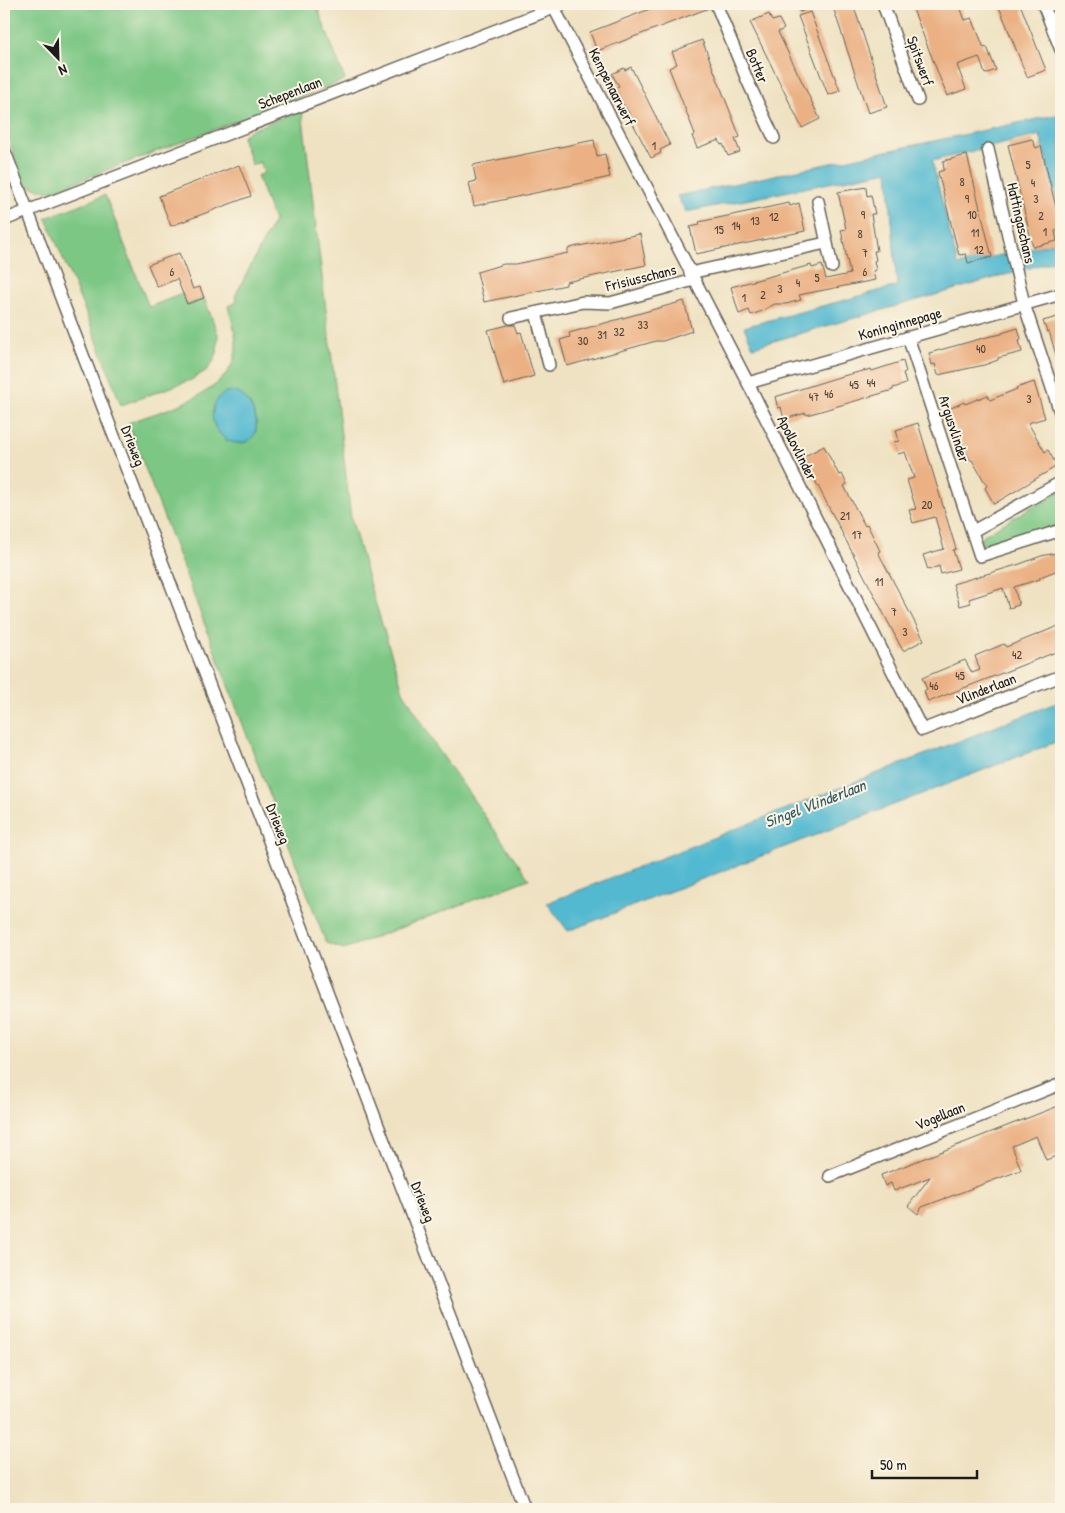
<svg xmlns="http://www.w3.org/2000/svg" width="1065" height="1513" viewBox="0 0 1065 1513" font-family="'Patrick Hand',sans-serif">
	<rect width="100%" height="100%" fill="#fcf5e5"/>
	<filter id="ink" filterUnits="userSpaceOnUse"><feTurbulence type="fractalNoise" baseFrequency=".02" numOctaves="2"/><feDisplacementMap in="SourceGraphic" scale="10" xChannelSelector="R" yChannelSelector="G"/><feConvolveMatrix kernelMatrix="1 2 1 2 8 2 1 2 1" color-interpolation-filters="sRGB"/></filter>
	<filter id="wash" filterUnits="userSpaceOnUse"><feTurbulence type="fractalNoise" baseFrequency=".0096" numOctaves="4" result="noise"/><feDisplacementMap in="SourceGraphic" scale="20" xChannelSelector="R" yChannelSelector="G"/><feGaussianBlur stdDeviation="1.12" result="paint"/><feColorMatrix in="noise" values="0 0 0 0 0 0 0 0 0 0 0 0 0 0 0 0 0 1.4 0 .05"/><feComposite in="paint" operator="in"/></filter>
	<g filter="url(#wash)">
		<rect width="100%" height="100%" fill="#efe2c2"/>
		<!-- green -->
		<g fill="#7dc785" stroke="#4c7250" fill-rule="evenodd">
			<polygon points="4,4 316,4 345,80 49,192 25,185 4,126"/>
			<path d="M302,110L351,518L371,589L403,691L435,745L529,879L344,949L326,943L128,423C164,409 233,395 236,348C237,335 231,319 228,306L237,302L235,296L274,221L257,176L264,173L260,162L252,165L242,137L248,131ZM251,407L256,419V431L241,443L226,440Z"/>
			<polygon points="105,195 149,307 182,294 187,305 204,298 218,334 217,353 213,362 207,370 191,380 121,405 92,328 46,218"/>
			<polygon points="1061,490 1061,525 983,548 980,538 982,536"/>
		</g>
		<!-- water -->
		<g fill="#52b9d0" stroke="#376a76">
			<polygon points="1060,114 1061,218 1040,135 932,161 958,265 1061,241 1061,259 753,347 744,327 897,286 888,171 686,212 677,196"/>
			<path d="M226,392C230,392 235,392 238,393C249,398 258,417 256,429C254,445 234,447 223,437C208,424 209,402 226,392Z"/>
			<polygon points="1061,701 1061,740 568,931 547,903"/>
		</g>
		<g id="blocks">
			<!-- building -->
			<g fill="#ebb184">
				<polygon points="663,4 709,4 709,8 597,51 590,32"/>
				<polygon points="832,4 853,4 887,107 868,113"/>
				<polygon points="911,4 959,4 965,20 972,18 984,48 987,47 996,70 985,74 979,57 957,65 966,89 947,96"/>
				<polygon points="998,4 1020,4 1046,70 1027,77"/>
				<polygon points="810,12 840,91 828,95 798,16"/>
				<polygon points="769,14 772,21 779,19 784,29 778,32 820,119 802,128 750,22"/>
				<polygon points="702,40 740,137 735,139 740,152 728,156 723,144 721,145 719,140 697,148 692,136 695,134 669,68 677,64 672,52"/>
				<polygon points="631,67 670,145 660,150 661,153 651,158 629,116 631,116 623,104 615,88 619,86 612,74 624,68 625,70"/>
				<polygon points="1032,139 1036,148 1041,146 1061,228 1061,230 1055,231 1057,241 1033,247 1008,145"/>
				<polygon points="594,140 597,156 605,154 610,177 474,206 469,183 476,181 473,165"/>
				<polygon points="967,155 992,257 968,263 966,254 959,255 938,172 944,170 943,161"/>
				<polygon points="239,165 251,196 171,226 159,196"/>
				<polygon points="866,187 867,196 871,195 875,214 871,214 877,251 874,251 876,260 874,261 876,270 873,271 875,280 799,295 801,300 786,304 775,304 765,309 765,310 751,315 749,310 739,314 731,287 811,265 812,268 822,265 826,279 850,274 841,230 846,229 838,192"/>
				<polygon points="789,203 790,206 799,203 805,231 696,254 690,227 700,225 699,222"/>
				<polygon points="640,234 646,265 566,282 566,285 484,302 477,272 504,264 516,264 568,253 568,249 574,247"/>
				<polygon points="179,253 193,289 200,287 204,298 187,304 177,279 157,287 148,265"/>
				<polygon points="684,301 692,331 663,341 656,341 567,366 560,340 570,337 569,333"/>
				<polygon points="1061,316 1061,361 1058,362 1049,331 1047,332 1043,321"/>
				<polygon points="508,325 515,325 518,333 521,332 534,376 504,385 488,330"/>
				<polygon points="1018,328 1021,339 1019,340 1022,352 998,358 998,360 984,365 938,375 935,364 932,365 929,353 987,337 1002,334 1002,333"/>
				<polygon points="903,361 906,372 903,373 906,384 893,388 893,390 807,415 806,413 784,419 781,407 778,408 775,397 839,377 871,369 872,371"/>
				<polygon points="1034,382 1045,418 1028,423 1045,452 1048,450 1057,466 994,504 985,488 987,486 972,460 970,460 947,410 964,402 965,404 988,395 990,400 1017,389 1016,388"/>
				<polygon points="918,423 956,549 953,550 959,569 941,574 939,566 928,570 923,555 944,549 935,517 913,523 909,510 916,509 907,480 914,478 905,452 898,454 894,442 899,441 896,430"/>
				<polygon points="824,446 839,475 842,474 847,484 844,486 865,526 867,524 880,551 878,552 924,640 903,651 803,457"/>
				<polygon points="1061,552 1061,569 1040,577 1040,579 1014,587 1019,605 1009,608 1003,588 969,599 971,603 960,606 953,584 1020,564 1041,556"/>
				<polygon points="1061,625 1061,650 928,702 924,691 927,689 922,678 965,660 972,673 980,670 975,656 1004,644 1006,647"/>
				<polygon points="1061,1105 1061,1154 1046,1160 1036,1136 1017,1144 1012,1146 1021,1170 922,1207 918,1214 908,1206 930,1177 894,1191 891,1183 885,1186 881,1175"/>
			</g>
		</g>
	</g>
	<g filter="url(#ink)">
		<use href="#blocks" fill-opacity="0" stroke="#666156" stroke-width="1"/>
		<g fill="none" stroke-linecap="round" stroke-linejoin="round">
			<!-- lane casing -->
			<g stroke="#666156" stroke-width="8">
				<polyline id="lane" points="799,4 801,8"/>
			</g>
			<!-- street casing -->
			<g stroke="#666156" stroke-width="14">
				<g id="street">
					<polyline points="716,4 748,82 774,138"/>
					<polyline points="883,4 918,100"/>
					<polyline points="1043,4 1061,50"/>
					<polyline points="554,8 748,383 922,730 1061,676"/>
					<polyline points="4,149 525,1509"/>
					<polyline points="988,149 1024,304 1061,415"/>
					<polyline points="818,201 832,267"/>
					<polyline points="4,220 564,4"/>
					<polyline points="690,273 826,243"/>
					<polyline points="536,313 549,365"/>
					<polyline points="511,318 583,302 610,303 694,280"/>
					<polyline points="908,337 980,556 1061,530"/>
					<polyline points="748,383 1061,294"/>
					<polyline points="973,531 1061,482"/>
					<polyline points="830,1176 1061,1084"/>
				</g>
			</g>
			<!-- lane -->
			<use href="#lane" stroke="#fff" stroke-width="5.5"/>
			<!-- street -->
			<use href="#street" stroke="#fff" stroke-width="11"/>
		</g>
	</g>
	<g text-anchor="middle" stroke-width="4" stroke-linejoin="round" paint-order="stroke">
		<!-- number labels -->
		<g font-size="12" fill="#504136">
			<text x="654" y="150">1</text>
			<text x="1028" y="169">5</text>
			<text x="962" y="186">8</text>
			<text x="1033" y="187">4</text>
			<text x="967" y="203">9</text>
			<text x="1036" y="203">3</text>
			<text x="863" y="219">9</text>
			<text x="972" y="219">10</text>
			<text x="1041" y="220">2</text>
			<text x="774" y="221">12</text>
			<text x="755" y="225">13</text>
			<text x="736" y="230">14</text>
			<text x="719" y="234">15</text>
			<text x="1045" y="236">1</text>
			<text x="975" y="237">11</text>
			<text x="860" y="238">8</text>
			<text x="979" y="254">12</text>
			<text x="865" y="257">7</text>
			<text x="172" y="276">6</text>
			<text x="865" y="276">6</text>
			<text x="817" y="282">5</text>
			<text x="798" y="287">4</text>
			<text x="780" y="293">3</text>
			<text x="763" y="299">2</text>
			<text x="744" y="302">1</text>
			<text x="643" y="329">33</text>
			<text x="619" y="336">32</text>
			<text x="602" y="339">31</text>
			<text x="583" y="345">30</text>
			<text x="981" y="353">40</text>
			<text x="871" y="387">44</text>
			<text x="854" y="389">45</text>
			<text x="829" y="398">46</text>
			<text x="814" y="401">47</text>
			<text x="1029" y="403">3</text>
			<text x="927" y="509">20</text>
			<text x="845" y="520">21</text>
			<text x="857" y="539">17</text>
			<text x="879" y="586">11</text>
			<text x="894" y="616">7</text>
			<text x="905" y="636">3</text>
			<text x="1017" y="659">42</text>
			<text x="960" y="680">45</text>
			<text x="934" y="690">46</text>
		</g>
		<!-- street labels -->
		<g font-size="15" fill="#1c1c1c" stroke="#fcf5e5">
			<text transform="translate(920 61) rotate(70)" y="5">Spitswerf</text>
			<text transform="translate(757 66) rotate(67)" y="5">Botter</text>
			<text transform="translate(612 87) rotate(63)" y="5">Kempenaarwerf</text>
			<text transform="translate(290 93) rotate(-21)" y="5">Schepenlaan</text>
			<text transform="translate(1021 223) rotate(77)" y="5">Hattingaschans</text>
			<text transform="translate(641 278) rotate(-14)" y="5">Frisiusschans</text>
			<text transform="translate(900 324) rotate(-16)" y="5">Koninginnepage</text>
			<text transform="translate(954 429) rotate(72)" y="5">Argusvlinder</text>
			<text transform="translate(133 446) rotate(69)" y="5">Drieweg</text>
			<text transform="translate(797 448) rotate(63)" y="5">Apollovlinder</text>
			<text transform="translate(986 689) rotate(-21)" y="5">Vlinderlaan</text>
			<text transform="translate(278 824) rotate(69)" y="5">Drieweg</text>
			<text transform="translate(940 1116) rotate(-22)" y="5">Vogellaan</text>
			<text transform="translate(423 1202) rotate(69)" y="5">Drieweg</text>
		</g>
		<!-- water labels -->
		<g font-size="16" font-style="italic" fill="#325b64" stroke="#fcf5e5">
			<text transform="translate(815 803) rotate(-21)" y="6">Singel Vlinderlaan</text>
		</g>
	</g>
	<!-- margin -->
	<rect width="1065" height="1513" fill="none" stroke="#fcf5e5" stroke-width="20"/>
	<!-- north arrow -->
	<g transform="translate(58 58) rotate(157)" stroke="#fcf5e5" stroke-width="4" paint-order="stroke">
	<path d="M0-4L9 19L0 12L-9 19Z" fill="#1c1c1c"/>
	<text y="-8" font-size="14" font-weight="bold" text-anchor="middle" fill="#1c1c1c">N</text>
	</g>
	<!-- scale -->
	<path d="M872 1470v8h105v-8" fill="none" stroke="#1c1c1c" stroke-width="2.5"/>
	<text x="880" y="1470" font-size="15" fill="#1c1c1c" stroke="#fcf5e5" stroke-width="4" paint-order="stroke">50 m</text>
</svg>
